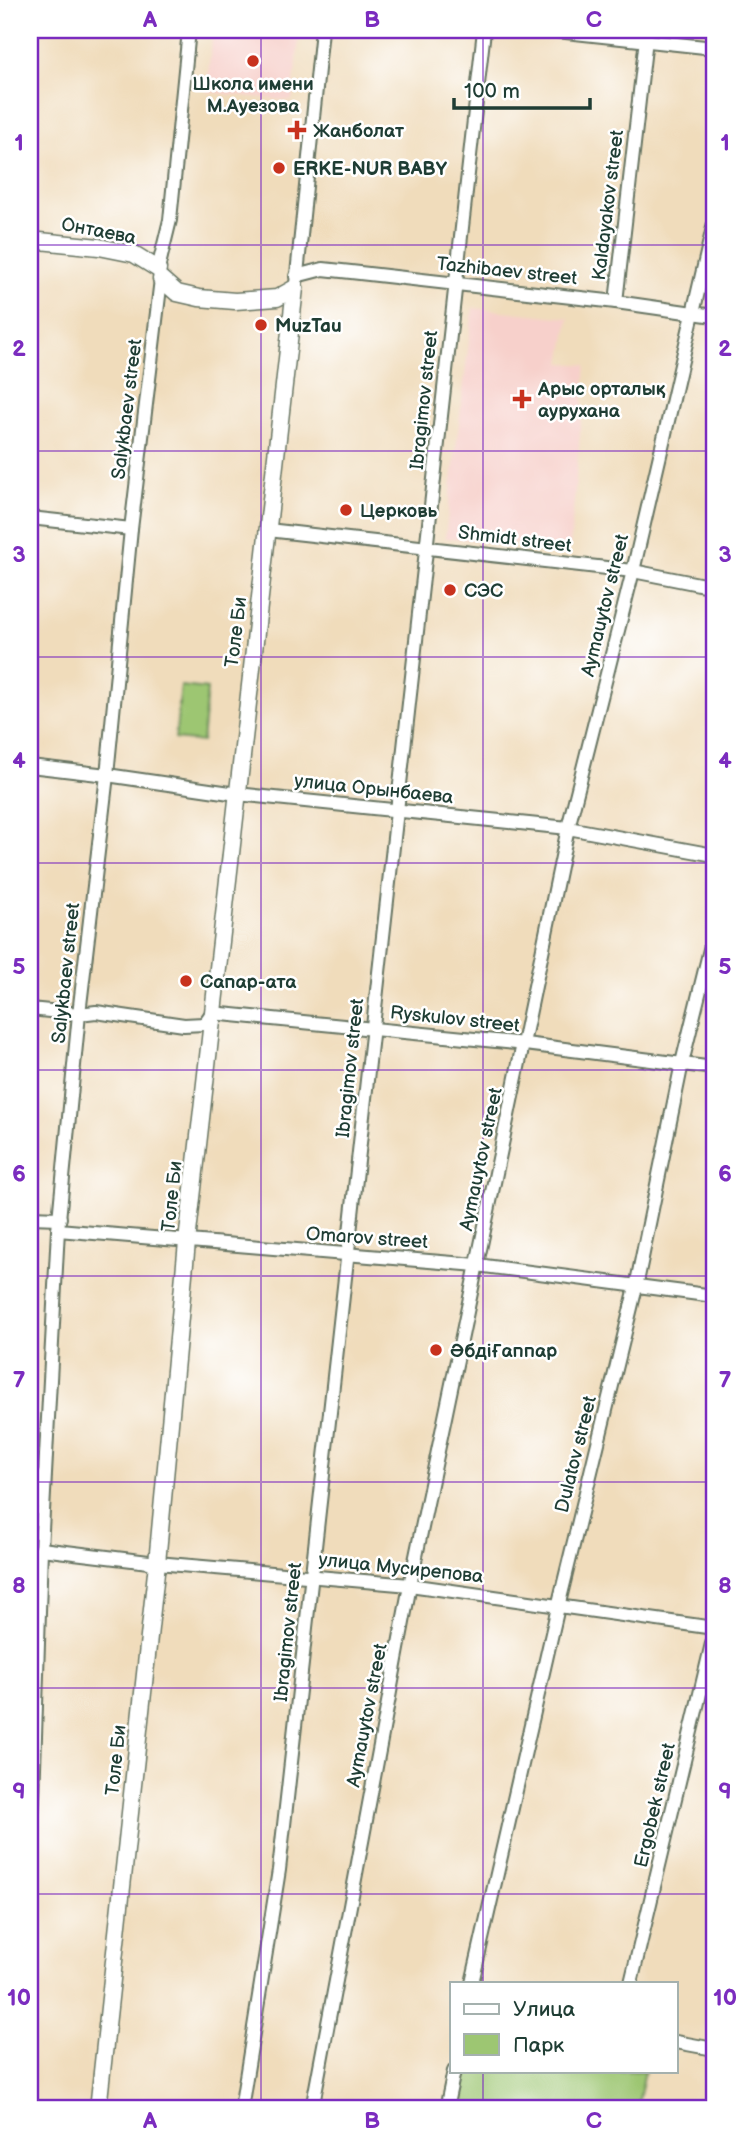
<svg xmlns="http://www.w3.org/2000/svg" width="744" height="2139" viewBox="0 0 744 2139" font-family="'Balsamiq Sans',sans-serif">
	<rect width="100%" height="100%" fill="#fff"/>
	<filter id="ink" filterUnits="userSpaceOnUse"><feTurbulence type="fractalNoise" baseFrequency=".0143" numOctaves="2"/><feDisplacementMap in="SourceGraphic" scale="14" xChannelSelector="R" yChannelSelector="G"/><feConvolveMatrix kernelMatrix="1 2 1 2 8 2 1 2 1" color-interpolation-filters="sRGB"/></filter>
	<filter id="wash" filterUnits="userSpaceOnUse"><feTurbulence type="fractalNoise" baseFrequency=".00686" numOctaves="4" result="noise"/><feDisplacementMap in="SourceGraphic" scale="28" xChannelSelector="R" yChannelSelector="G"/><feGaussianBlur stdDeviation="1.57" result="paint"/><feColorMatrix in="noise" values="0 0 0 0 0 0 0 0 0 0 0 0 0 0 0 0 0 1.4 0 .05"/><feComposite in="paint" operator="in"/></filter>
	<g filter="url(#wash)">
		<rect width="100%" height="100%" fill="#f0dcbb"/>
		<!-- built -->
		<g fill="#f7d0cb">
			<polygon points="213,30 300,30 292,101 206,92"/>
			<polygon points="473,308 569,318 561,363 586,365 570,547 445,538"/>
		</g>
		<!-- green -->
		<g fill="#9dc672" stroke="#5e8253" stroke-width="2">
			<polygon points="181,686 207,689 202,742 175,739"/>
			<polygon points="463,2071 645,2071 637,2109 455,2109"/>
		</g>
	</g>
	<g filter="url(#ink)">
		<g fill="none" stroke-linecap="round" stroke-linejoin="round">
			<!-- minor casing -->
			<g stroke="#687563" stroke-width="16">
				<g id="minor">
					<polyline points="547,30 714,48"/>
					<polyline points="296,276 323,269 351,272 616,302 714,316"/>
					<polyline points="296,284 322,30"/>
					<polyline points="616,302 647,30"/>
					<polyline points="30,518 131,529"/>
					<polyline points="268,530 633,571 714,587"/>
					<polyline points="30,766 107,775 237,794 568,828 714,855"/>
					<polyline points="30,1009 79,1014 96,1012 184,1025 204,1024 212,1013 525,1044 714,1068"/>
					<polyline points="30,1217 60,1218"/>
					<polyline points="58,1230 477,1265 714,1296"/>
					<polyline points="41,1549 157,1563 410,1585 714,1628"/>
					<polyline points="30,1840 33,1799 41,1549 58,1230 79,1014 107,775 131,529 161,279 158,269 170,220 189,30"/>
					<polyline points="472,1983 558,1607 636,1287 682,1063 714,933"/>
					<polyline points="631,1983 714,1635"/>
					<polyline points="676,2042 714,2049"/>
					<polyline points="241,2109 279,1870 484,30"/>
					<polyline points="312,2109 410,1585 568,828 633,571 714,223"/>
					<polyline points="446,2109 454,2071"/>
				</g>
			</g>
			<!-- major casing -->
			<g stroke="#687563" stroke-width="19">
				<g id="major">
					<polyline points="30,240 99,247 134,254 158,269"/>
					<polyline points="161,279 177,293 199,298 235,301 277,298 295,288"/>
					<polyline points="98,2109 157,1563 187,1242 295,288"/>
				</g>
			</g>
			<!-- minor -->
			<use href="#minor" stroke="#fff" stroke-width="12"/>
			<!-- major -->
			<use href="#major" stroke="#fff" stroke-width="16"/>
		</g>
	</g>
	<!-- grid -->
	<path fill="none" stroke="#7b2cbf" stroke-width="2" stroke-opacity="0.55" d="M261,30V2109M483,30V1983M30,245H714M30,451H714M30,657H714M30,863H714M30,1070H714M30,1276H714M30,1482H714M30,1688H714M30,1894H714M483,2071V2109"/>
	<!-- markers -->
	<g fill="#c8321e" stroke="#fff" stroke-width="2.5">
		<circle cx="253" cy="61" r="7"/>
		<path d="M293.5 119.5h7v7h7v7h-7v7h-7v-7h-7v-7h7z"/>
		<circle cx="279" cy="168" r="7"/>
		<circle cx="261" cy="325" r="7"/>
		<path d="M518.5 388.5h7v7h7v7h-7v7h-7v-7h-7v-7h7z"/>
		<circle cx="346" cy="510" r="7"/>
		<circle cx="450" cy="590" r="7"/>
		<circle cx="186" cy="981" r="7"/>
		<circle cx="436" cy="1350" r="7"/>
	</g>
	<g text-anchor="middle" stroke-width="5" stroke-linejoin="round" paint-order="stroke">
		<!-- poi labels -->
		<g font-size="19" font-weight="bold" fill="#1f3d34" stroke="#fff" text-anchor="start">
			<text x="253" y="90" text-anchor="middle">Школа имени<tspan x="253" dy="22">М.Ауезова</tspan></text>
			<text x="313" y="137">Жанболат</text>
			<text x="293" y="175">ERKE-NUR BABY</text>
			<text x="275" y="332">MuzTau</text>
			<text x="538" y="395">Арыс орталық<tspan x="538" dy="22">аурухана</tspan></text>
			<text x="360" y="517">Церковь</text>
			<text x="464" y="597">СЭС</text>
			<text x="200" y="988">Сапар-ата</text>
			<text x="450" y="1357">ӘбдіҒаппар</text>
		</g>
		<!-- street labels -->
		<g font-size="19" fill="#1f3d34" stroke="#fff">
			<text transform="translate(607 205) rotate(-83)" y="7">Kaldayakov street</text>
			<text transform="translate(99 230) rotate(11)" y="7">Онтаева</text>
			<text transform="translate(507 270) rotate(6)" y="7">Tazhibaev street</text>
			<text transform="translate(423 400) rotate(-84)" y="7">Ibragimov street</text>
			<text transform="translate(126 409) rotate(-83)" y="7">Salykbaev street</text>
			<text transform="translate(515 538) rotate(7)" y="7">Shmidt street</text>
			<text transform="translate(604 605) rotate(-76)" y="7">Aymauytov street</text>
			<text transform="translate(235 632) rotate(-83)" y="7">Толе Би</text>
			<text transform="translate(374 788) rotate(6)" y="7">улица Орынбаева</text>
			<text transform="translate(65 973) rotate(-84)" y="7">Salykbaev street</text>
			<text transform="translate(455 1018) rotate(6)" y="7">Ryskulov street</text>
			<text transform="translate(349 1068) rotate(-84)" y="7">Ibragimov street</text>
			<text transform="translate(480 1159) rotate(-78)" y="7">Aymauytov street</text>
			<text transform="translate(171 1196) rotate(-84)" y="7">Толе Би</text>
			<text transform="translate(367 1237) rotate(4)" y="7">Omarov street</text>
			<text transform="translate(575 1454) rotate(-76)" y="7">Dulatov street</text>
			<text transform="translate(401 1567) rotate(6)" y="7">улица Мусирепова</text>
			<text transform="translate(287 1632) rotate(-84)" y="7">Ibragimov street</text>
			<text transform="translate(366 1715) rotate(-79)" y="7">Aymauytov street</text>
			<text transform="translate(115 1760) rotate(-84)" y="7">Толе Би</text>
			<text transform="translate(654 1805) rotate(-77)" y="7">Ergobek street</text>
		</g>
	</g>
	<!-- margin -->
	<rect width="744" height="2139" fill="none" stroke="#fff" stroke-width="77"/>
	<!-- legend -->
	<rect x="450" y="1982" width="228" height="91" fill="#ffffff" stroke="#a5b1ae" stroke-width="2"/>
	<rect x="464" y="2004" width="35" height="10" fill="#ffffff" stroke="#a5b1ae" stroke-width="2"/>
	<text x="513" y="2016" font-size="21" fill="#1f3d34">Улица</text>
	<rect x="464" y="2034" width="35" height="21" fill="#9dc672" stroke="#a5b1ae" stroke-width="2"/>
	<text x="513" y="2052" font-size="21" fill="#1f3d34">Парк</text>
	<!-- scale -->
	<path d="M454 98v10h136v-10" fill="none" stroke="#1f3d34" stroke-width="3.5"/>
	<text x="464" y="98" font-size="21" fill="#1f3d34" stroke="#ffffff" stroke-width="5" paint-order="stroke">100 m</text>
	<rect x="38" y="38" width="668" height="2062" fill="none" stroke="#7b2cbf" stroke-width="2.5"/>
	<g font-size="23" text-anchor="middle" font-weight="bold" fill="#7b2cbf">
		<text x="150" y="27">A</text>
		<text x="372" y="27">B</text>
		<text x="594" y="27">C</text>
		<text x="19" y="150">1</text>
		<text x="725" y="150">1</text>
		<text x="19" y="356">2</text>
		<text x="725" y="356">2</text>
		<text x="19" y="562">3</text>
		<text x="725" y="562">3</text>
		<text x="19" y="768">4</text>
		<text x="725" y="768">4</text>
		<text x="19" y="974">5</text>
		<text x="725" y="974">5</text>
		<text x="19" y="1181">6</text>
		<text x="725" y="1181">6</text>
		<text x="19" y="1387">7</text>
		<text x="725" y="1387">7</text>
		<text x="19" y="1593">8</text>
		<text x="725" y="1593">8</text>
		<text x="19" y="1799">9</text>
		<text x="725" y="1799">9</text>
		<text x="19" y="2005">10</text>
		<text x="725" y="2005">10</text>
		<text x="150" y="2128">A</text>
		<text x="372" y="2128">B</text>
		<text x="594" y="2128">C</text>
	</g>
</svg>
